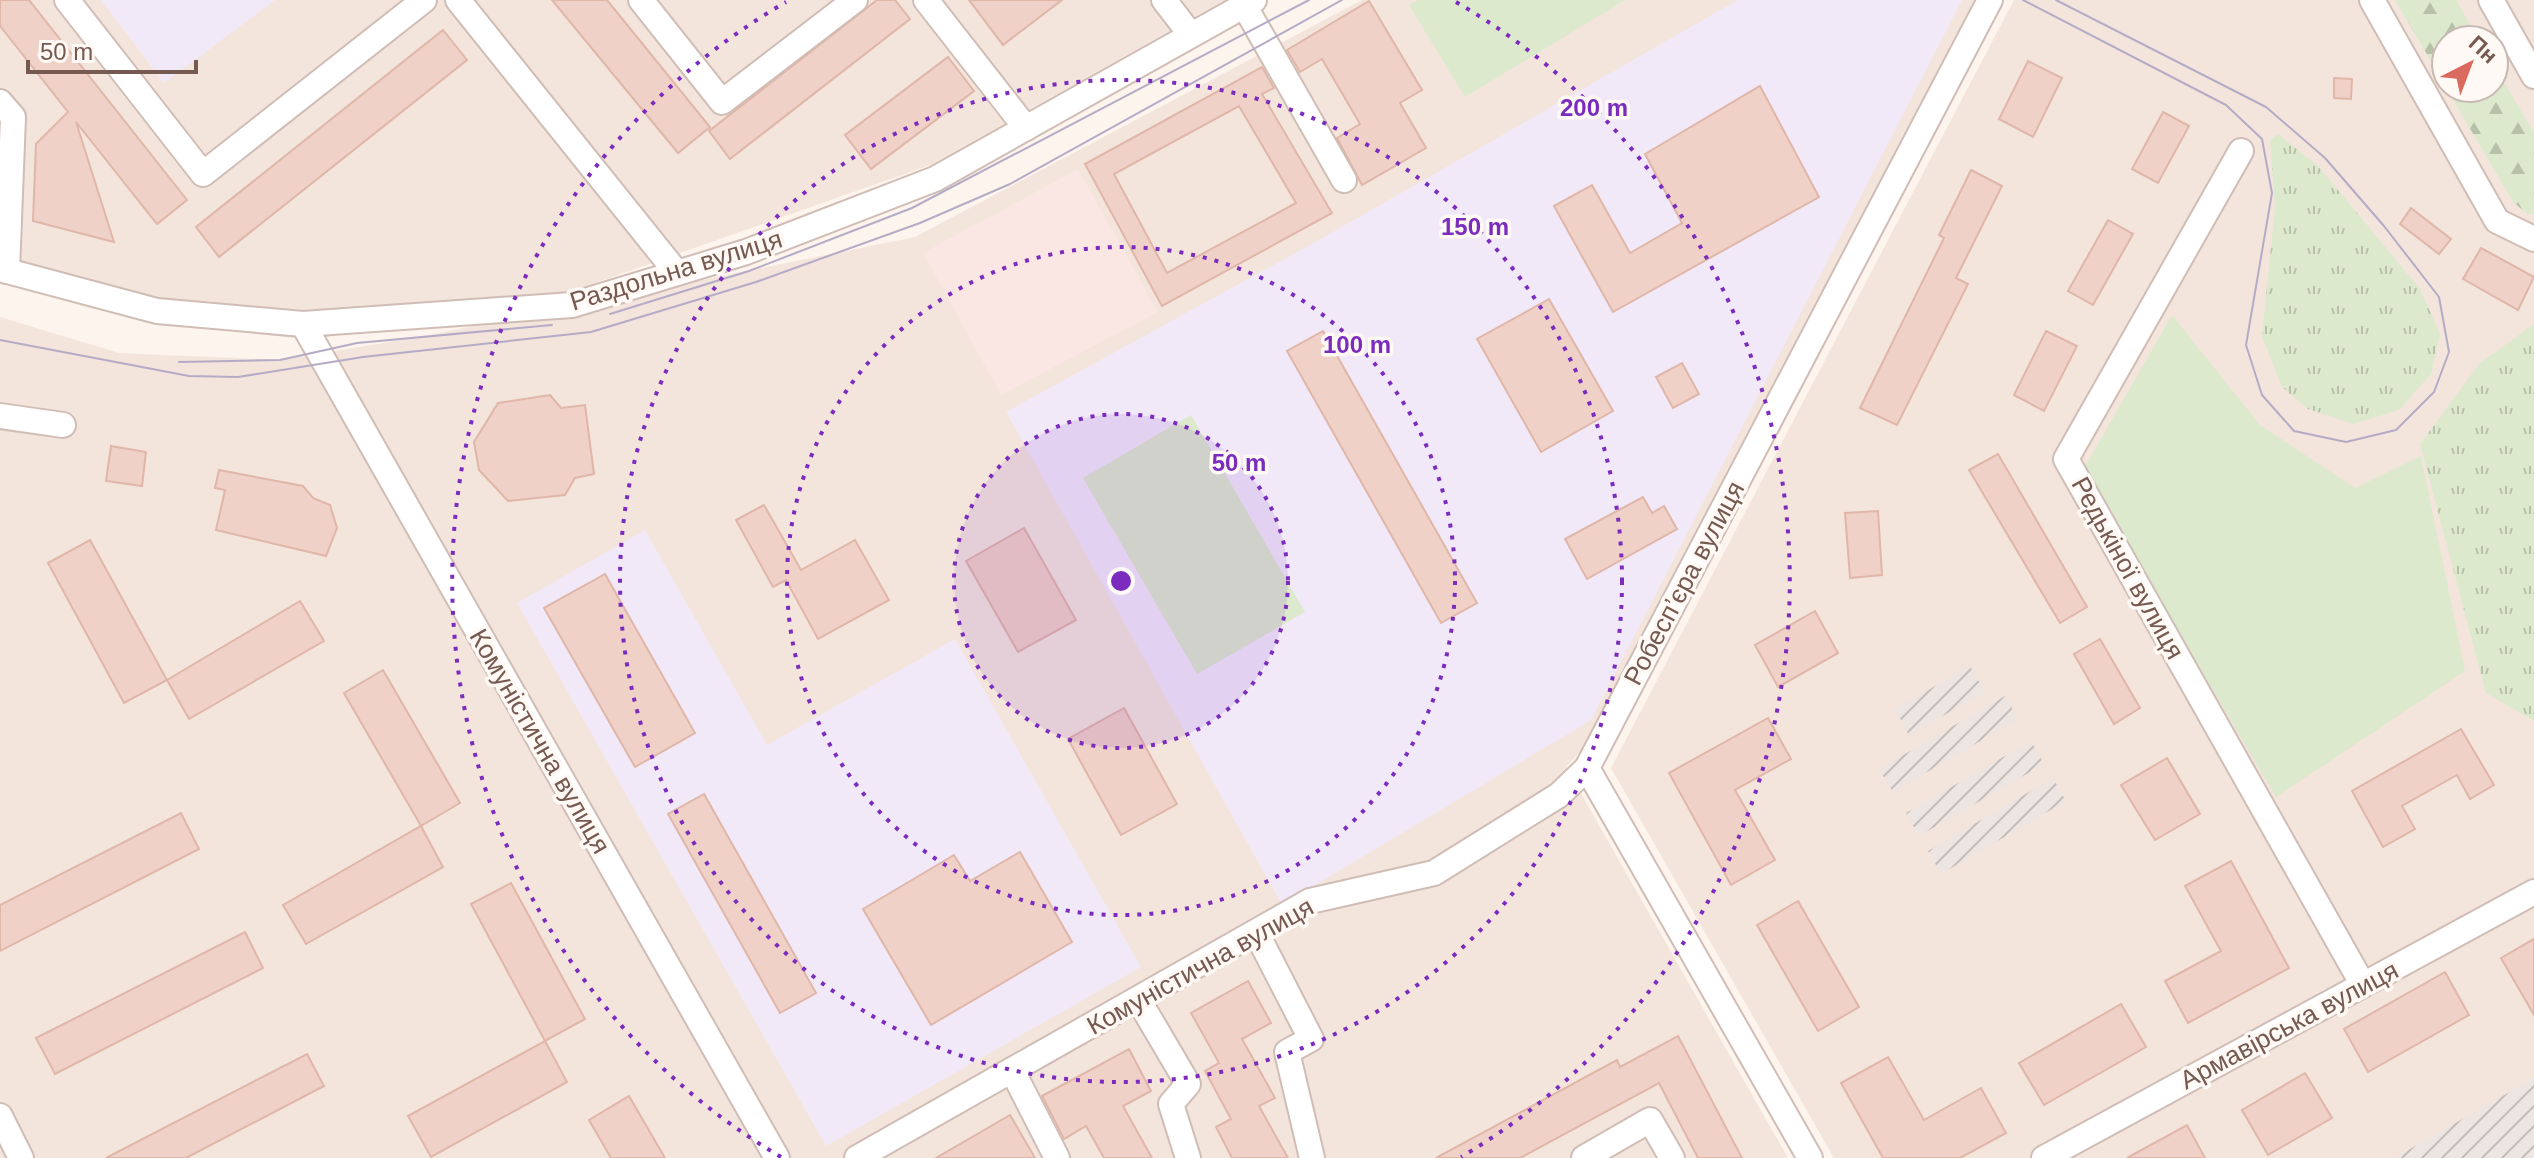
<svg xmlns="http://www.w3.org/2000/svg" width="2534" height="1158" viewBox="0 0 2534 1158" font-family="Helvetica,sans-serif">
	<defs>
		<pattern id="industrial-furrows" width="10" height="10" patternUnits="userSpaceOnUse" patternTransform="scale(2)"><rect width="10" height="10" fill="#ece5e2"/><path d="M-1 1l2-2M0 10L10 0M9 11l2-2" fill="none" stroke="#c4bdba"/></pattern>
		<pattern id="grass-tufts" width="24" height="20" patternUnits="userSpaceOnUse" patternTransform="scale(2)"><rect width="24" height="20" fill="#dce9cc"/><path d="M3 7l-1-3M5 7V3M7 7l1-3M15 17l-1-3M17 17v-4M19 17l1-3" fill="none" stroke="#b7c0a8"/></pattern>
		<pattern id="forest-firs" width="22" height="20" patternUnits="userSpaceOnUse" patternTransform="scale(2)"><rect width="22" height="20" fill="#dce9cc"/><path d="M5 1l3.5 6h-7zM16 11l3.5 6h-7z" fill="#b7c0a8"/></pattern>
	</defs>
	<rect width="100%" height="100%" fill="#fcf4ed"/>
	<!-- residential -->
	<g fill="#f3e5dc" fill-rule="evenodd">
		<polygon points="0,0 1225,0 930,165 575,290 312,340 150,322 0,277"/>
		<polygon points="1362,0 1981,0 1586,746 1566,767 1788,1158 0,1158 0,317 119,353 280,360 420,337 915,237"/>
		<path d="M2014,0H2534V1158H1834L1611,768ZM2446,40H2494V88H2446Z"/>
	</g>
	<!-- commercial -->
	<polygon fill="#fae6e2" points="1078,169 1158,312 1001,395 923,253"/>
	<!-- industrial -->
	<g fill="url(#industrial-furrows)">
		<polygon points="1970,666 1985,692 1909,735 1895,709"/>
		<polygon points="2005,696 2018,719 1893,792 1879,769"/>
		<polygon points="2031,741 2044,764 1919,836 1906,813"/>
		<polygon points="2053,778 2066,801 1941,874 1928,851"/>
		<polygon points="2534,1078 2534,1158 2394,1158"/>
	</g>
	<!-- education -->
	<g fill="#f1e9f8">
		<polygon points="101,0 275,0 164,83"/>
		<polygon points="1738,0 1962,0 1591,720 1282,905 1006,412 1319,240"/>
		<polygon points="645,530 767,745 955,639 1141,967 826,1146 517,603"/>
	</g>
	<!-- grass -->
	<g fill="url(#grass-tufts)">
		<polygon points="2278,134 2318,166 2420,289 2440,334 2431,374 2399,410 2353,424 2308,409 2282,387 2262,336 2275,207 2270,140"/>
		<polygon points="2534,324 2534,721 2486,693 2420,444 2479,364"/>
	</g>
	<!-- forest -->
	<g fill="url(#forest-firs)">
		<polygon points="2395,0 2456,0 2479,40 2446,40 2446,87"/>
		<polygon points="2494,65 2534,133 2534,214 2528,214 2514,203 2446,88 2494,88"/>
	</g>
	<!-- green -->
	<g fill="#dce9cc">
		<polygon points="1418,0 1625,0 1465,97 1409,5"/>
		<polygon points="2172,315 2260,425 2355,488 2421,456 2465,671 2276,797 2083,470"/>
		<polygon points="1191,415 1305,612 1197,674 1083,478"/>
	</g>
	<!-- building -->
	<g fill="#efd1c7" stroke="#e0b6a9" stroke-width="2" fill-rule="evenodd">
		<polygon points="0,0 29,0 187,200 157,224 76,122 114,242 33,221 36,144 68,112 0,26"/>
		<polygon points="552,0 607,0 710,127 678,153"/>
		<polygon points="877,0 895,0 910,19 730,159 709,131"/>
		<polygon points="969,0 1062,0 1003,45"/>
		<polygon points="1369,1 1422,90 1400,103 1426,148 1362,185 1337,138 1360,124 1322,59 1300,72 1287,50"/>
		<polygon points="443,30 467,60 219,257 196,227"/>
		<polygon points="948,57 974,91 871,169 845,135"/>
		<polygon points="2028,61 2062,78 2033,137 1999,119"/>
		<path d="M1262,67L1274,88L1262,94L1332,213L1162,306L1085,164ZM1239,106L1296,203L1167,273L1114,174Z"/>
		<polygon points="2334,78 2352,79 2351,99 2334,98"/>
		<polygon points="1760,86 1819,197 1613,312 1554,206 1592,185 1630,253 1682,223 1645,154"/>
		<polygon points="2163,112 2189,126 2158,183 2132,169"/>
		<polygon points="1971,170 2002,186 1956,278 1968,284 1897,425 1860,408 1944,238 1939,235"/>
		<polygon points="2411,208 2451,239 2439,254 2400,224"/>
		<polygon points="2108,220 2133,234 2093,305 2068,291"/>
		<polygon points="2481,248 2534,277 2518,310 2463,279"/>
		<polygon points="1549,299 1613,411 1541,452 1477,339"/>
		<polygon points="1323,331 1477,603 1441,623 1287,351"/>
		<polygon points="2046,331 2077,346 2044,411 2014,395"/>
		<polygon points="1682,363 1699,394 1673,408 1656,377"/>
		<polygon points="550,395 561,408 585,405 594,474 575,478 565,495 508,501 479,470 474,442 498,403"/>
		<polygon points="111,446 146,452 142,486 106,481"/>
		<polygon points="1998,454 2087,607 2060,623 1969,470"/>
		<polygon points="219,470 303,486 313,498 330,505 337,528 326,556 216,530 225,490 215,488"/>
		<polygon points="1643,497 1652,513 1664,506 1677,529 1587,579 1565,539"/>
		<polygon points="764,505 801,570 855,540 889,600 818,639 786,580 773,587 736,520"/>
		<polygon points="1878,511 1882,575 1850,578 1845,513"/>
		<polygon points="1024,528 1076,620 1018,652 966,561"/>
		<polygon points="90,540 167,680 124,703 48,563"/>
		<polygon points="605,574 695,733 635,767 544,608"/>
		<polygon points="300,601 324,641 189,719 167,680"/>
		<polygon points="1815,611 1838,653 1778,687 1755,645"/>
		<polygon points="2100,639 2140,708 2114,724 2074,654"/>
		<polygon points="383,670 460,803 421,826 344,693"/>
		<polygon points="1124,708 1177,804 1121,835 1068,739"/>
		<polygon points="1768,718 1791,759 1735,790 1775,860 1731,885 1669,773"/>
		<polygon points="2461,729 2494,785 2470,799 2457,775 2402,806 2415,829 2383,847 2352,791"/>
		<polygon points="2167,758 2200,814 2155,840 2121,785"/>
		<polygon points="704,794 816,993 780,1013 668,814"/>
		<polygon points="181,813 199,849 0,951 0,905"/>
		<polygon points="421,826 443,867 306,944 283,905"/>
		<polygon points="1020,852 1072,942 931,1025 863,909 954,855 970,881"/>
		<polygon points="2231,861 2289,968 2188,1023 2165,981 2221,951 2185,886"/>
		<polygon points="511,883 585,1019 545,1041 471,904"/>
		<polygon points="1798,901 1859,1007 1818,1031 1757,925"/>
		<polygon points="245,932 263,968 55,1074 36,1038"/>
		<polygon points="2534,939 2534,1015 2501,958"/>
		<polygon points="2445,972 2469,1015 2368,1072 2344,1029"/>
		<polygon points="1248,981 1271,1023 1242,1039 1275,1098 1259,1106 1288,1158 1232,1158 1216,1127 1231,1119 1205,1071 1219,1063 1191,1013"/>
		<polygon points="2121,1004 2146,1047 2044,1105 2019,1063"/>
		<polygon points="1678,1036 1742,1158 1698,1158 1659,1083 1520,1158 1436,1158 1617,1060 1620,1067"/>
		<polygon points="545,1041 567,1082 431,1157 408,1116"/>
		<polygon points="1129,1049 1151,1091 1123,1106 1152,1158 1104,1158 1086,1126 1064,1139 1042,1096"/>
		<polygon points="307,1054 324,1086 186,1158 106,1158"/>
		<polygon points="1888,1057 1924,1120 1981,1088 2006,1133 1960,1158 1883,1158 1841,1083"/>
		<polygon points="2305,1073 2332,1118 2268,1155 2242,1110"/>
		<polygon points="629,1096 665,1158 611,1158 589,1120"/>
		<polygon points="1010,1115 1035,1158 936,1158"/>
		<polygon points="2187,1125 2205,1158 2127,1158"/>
	</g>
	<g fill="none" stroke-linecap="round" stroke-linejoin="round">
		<!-- minor casing -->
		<g stroke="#d0bdb5" stroke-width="28">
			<g id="minor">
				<polyline points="67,0 203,174 424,0"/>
				<polyline points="458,0 677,273"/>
				<polyline points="641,0 722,102 855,0"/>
				<polyline points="926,0 1026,128"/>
				<polyline points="1164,0 1191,35"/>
				<polyline points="2372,0 2497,221 2534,239"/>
				<polyline points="2491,0 2534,76"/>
				<polyline points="1244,5 1344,180"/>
				<polyline points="0,102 13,117 7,271"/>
				<polyline points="2241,151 2066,459 2363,985"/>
				<polyline points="0,269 157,311 303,324 572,305 746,252 935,179 1254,0"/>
				<polyline points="303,324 777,1158"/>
				<polyline points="0,416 63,425"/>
				<polyline points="1256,932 1311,1039 1287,1052 1312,1158"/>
				<polyline points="1138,999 1188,1084 1171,1104 1188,1158"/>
				<polyline points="1012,1070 1057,1158"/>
				<polyline points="0,1116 21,1158"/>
				<polyline points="857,1158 1310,901 1434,873 1559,795 1587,768"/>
				<polyline points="1584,1158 1650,1120 1672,1158"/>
				<polyline points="1810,1158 1587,768 1990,0"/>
				<polyline points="2044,1158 2534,892"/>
			</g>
		</g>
		<!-- minor -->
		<use href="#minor" stroke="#fff" stroke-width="24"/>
		<!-- tram -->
		<g stroke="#b6abc6" stroke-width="2">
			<polyline points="2023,0 2226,105 2262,139 2272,193 2246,345 2262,395 2294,431 2346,442 2396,430 2434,392 2449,352 2439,297 2384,226 2325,158 2266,107 2056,0"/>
			<polyline points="610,314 749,271 912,208 1309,0"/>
			<polyline points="0,340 189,376 238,377 363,357 591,332 756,282 920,223 1010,184 1342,0"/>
			<polyline points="179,362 280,360 357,343 552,325"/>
		</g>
	</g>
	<!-- distance rings -->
	<circle cx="1121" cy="581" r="167" fill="#7b2cbf" fill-opacity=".12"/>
	<g fill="none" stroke="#7b2cbf" stroke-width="4" stroke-dasharray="4 8">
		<circle cx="1121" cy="581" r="167"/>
		<circle cx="1121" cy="581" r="334"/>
		<circle cx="1121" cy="581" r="501"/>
		<path d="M781 1157A669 669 0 0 1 786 2M1456 2A669 669 0 0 1 1461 1157"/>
	</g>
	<g text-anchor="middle" stroke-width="7" stroke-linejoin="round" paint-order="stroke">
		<!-- street labels -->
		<g font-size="26" fill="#765951" stroke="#fef9f4">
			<text transform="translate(676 270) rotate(-17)" y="9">Раздольна вулиця</text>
			<text transform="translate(2128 568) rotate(61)" y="9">Редькіної вулиця</text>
			<text transform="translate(1684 583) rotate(-62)" y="9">Робесп’єра вулиця</text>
			<text transform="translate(540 741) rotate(60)" y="9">Комуністична вулиця</text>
			<text transform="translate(1200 966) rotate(-29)" y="9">Комуністична вулиця</text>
			<text transform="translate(2289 1025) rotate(-28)" y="9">Армавірська вулиця</text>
		</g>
	</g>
	<circle cx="1121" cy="581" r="12" fill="#7b2cbf" stroke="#fef9f4" stroke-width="4"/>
	<g font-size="24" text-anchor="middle" font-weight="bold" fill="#7b2cbf" stroke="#fef9f4" stroke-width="7" stroke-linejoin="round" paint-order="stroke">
		<text x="1594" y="116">200 m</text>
		<text x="1475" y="235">150 m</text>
		<text x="1357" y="353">100 m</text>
		<text x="1239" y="471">50 m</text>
	</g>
	<!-- north arrow -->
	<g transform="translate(2470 64) rotate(42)"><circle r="38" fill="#fef9f4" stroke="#c8b9b3" stroke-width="2"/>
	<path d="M0-6L14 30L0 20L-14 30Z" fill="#da695e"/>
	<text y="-12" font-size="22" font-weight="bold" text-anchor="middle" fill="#765951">Пн</text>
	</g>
	<!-- scale -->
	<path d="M28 60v12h168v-12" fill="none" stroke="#765951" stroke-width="4"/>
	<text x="40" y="60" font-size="24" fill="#765951" stroke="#fef9f4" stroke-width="6" paint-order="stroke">50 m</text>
</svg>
